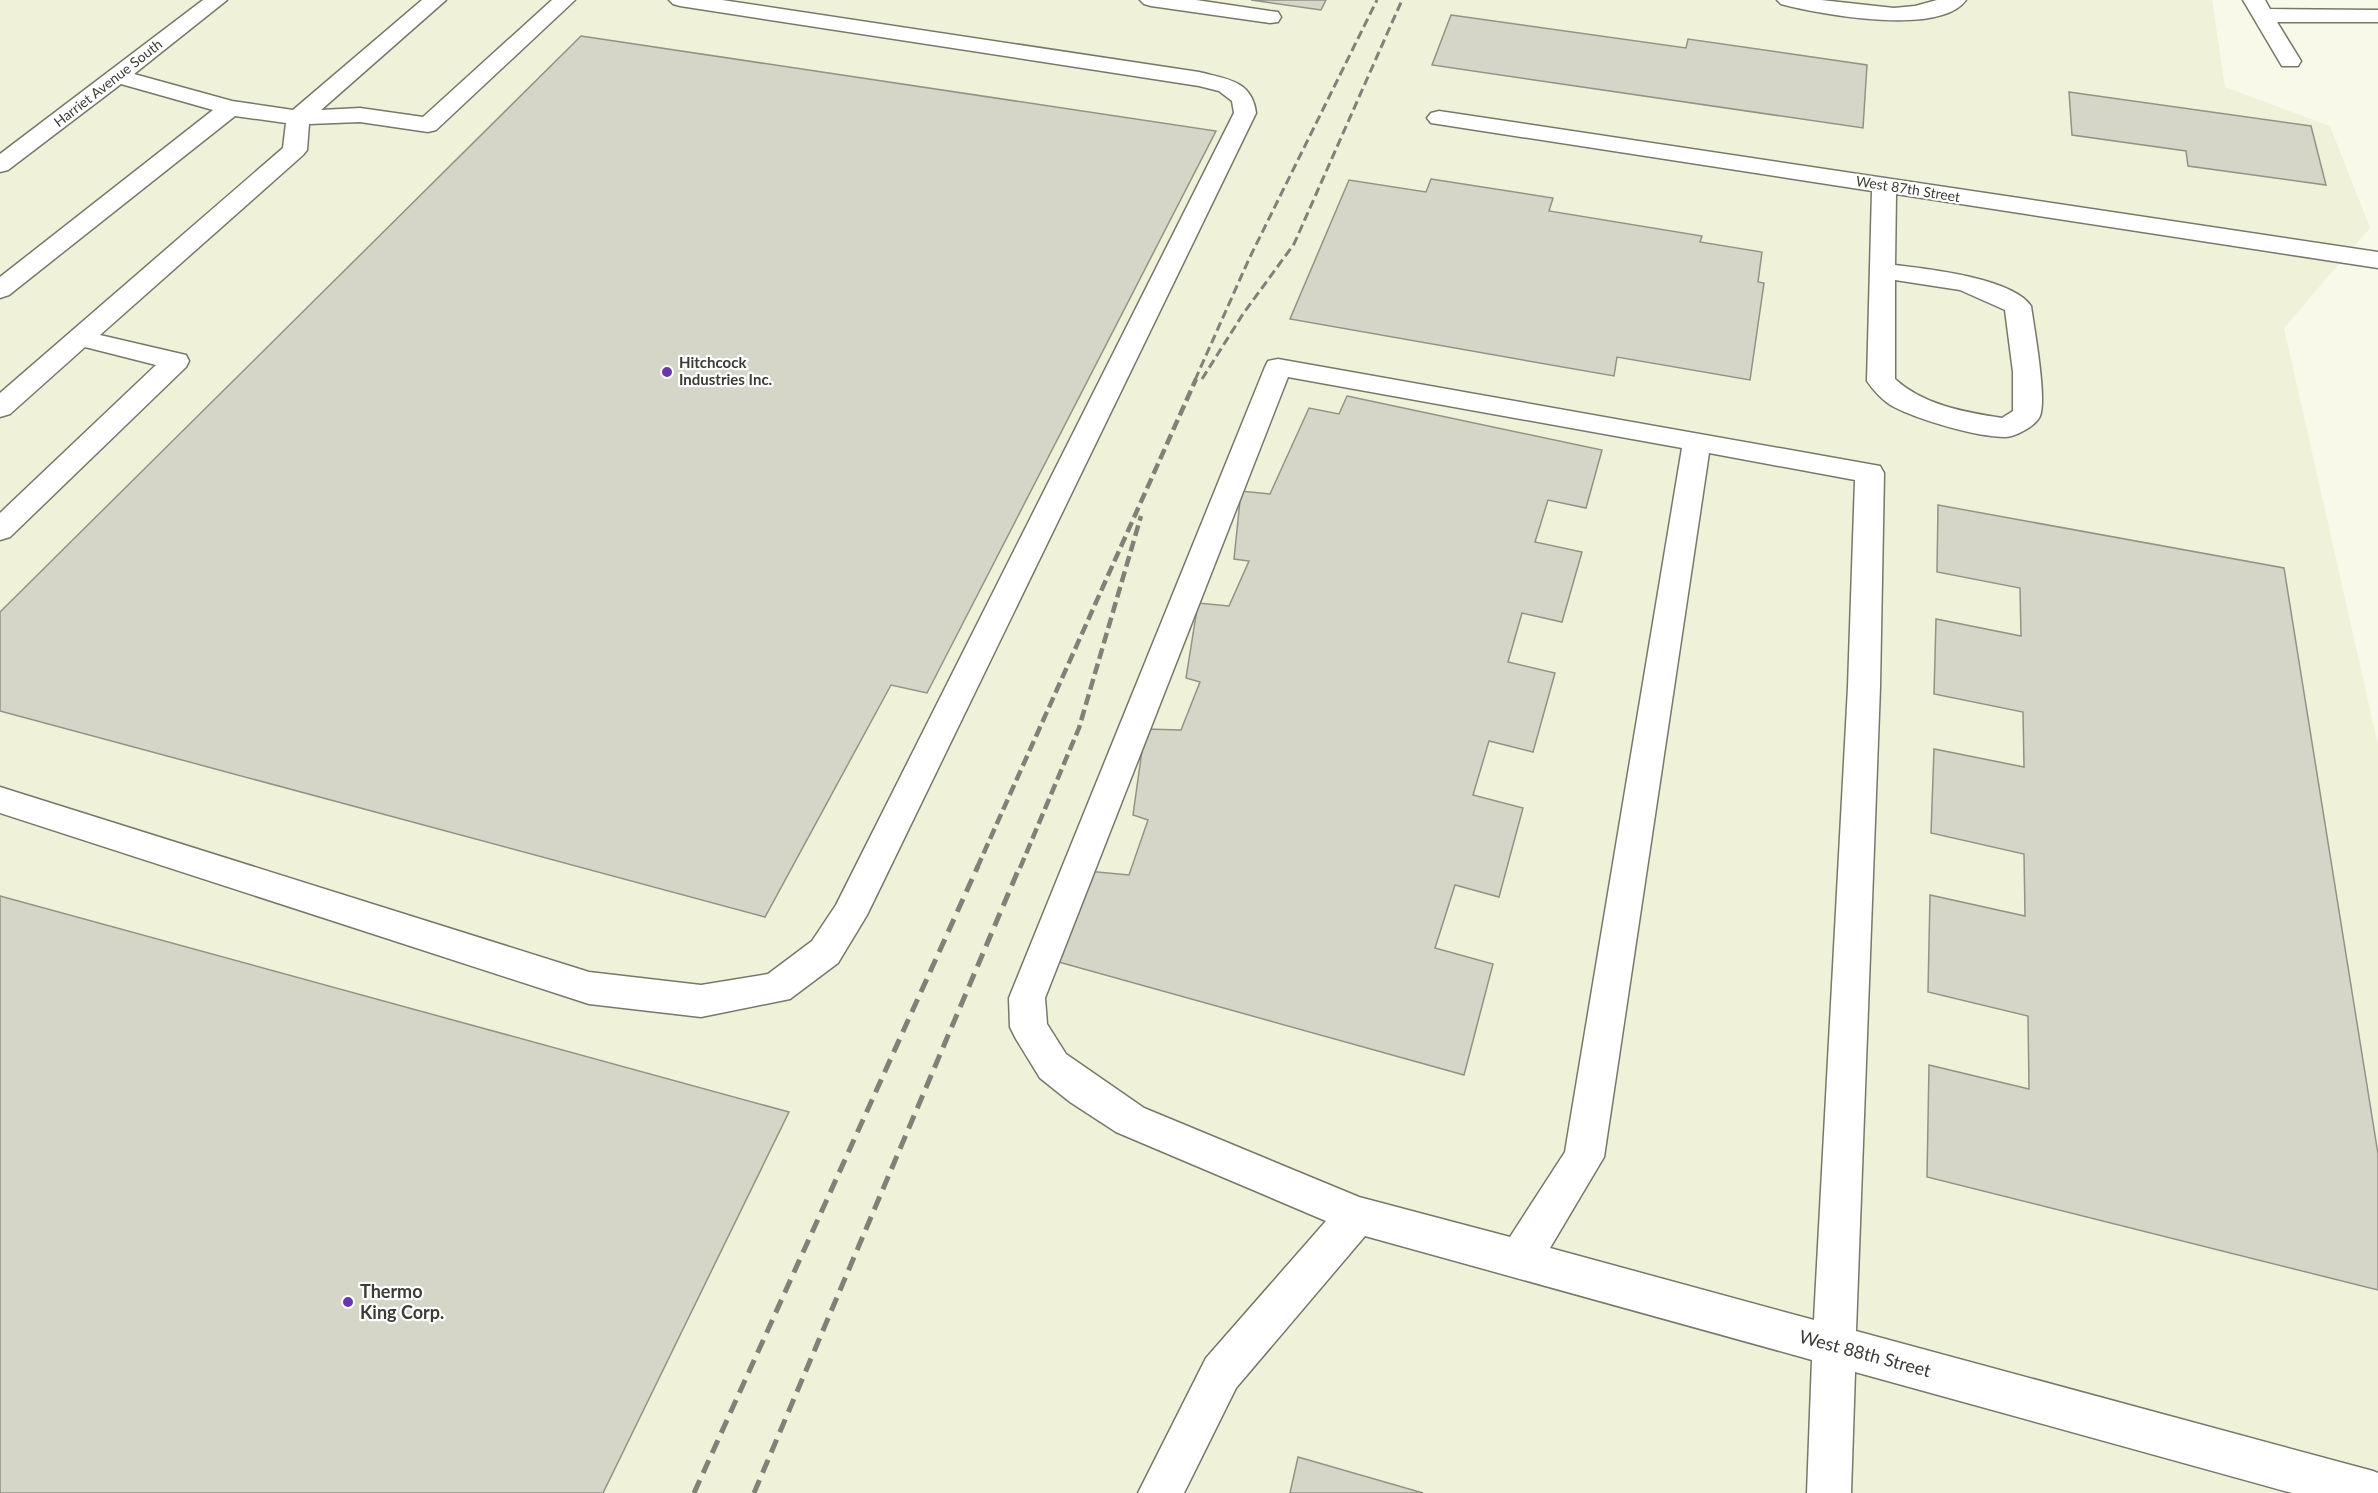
<svg xmlns="http://www.w3.org/2000/svg" width="2378" height="1493" viewBox="0 0 2378 1493" font-family="Lato,sans-serif">
	<rect width="100%" height="100%" fill="#f8f9e9"/>
	<!-- built -->
	<polygon fill="#f0f1d9" points="0,0 2212,0 2225,87 2330,126 2370,228 2284,328 2378,745 2378,1493 0,1493"/>
	<!-- building -->
	<g fill="#d5d6c7" stroke="#929385" stroke-width="1.5">
		<polygon points="1251,0 1326,0 1321,10"/>
		<polygon points="1451,15 1686,48 1688,39 1867,65 1863,128 1432,65"/>
		<polygon points="581,36 1216,131 927,693 891,685 765,917 0,711 0,612"/>
		<polygon points="2069,92 2311,126 2326,185 2188,166 2186,151 2072,135"/>
		<polygon points="1431,179 1553,198 1549,211 1702,236 1700,242 1762,252 1758,282 1764,283 1750,380 1617,357 1614,376 1290,319 1349,180 1426,192"/>
		<polygon points="1347,396 1602,450 1586,508 1548,500 1535,542 1582,552 1562,622 1522,613 1508,662 1555,673 1533,752 1489,741 1473,795 1523,808 1499,897 1455,885 1435,948 1493,964 1464,1075 1055,961 1087,871 1129,875 1148,820 1133,815 1145,729 1181,730 1200,682 1186,678 1198,603 1229,606 1249,561 1234,559 1241,491 1270,494 1309,408 1339,414"/>
		<polygon points="1938,505 2284,568 2378,1154 2378,1290 1927,1177 1929,1065 2029,1089 2028,1016 1928,992 1930,895 2025,916 2024,854 1931,833 1934,749 2024,767 2023,712 1934,694 1936,619 2021,636 2020,588 1937,572"/>
		<polygon points="0,896 789,1112 603,1493 0,1493"/>
		<polygon points="1298,1457 1423,1493 1290,1493"/>
	</g>
	<g fill="none" stroke-linecap="round" stroke-linejoin="round">
		<!-- minor casing -->
		<g stroke="#77786a" stroke-width="3">
			<g id="minor">
				<polygon points="203,0 227,0 134,74 232,101 293,110 422,0 446,0 321,110 360,108 423,117 552,0 575,0 436,130 428,132 360,122 309,124 307,150 303,155 100,335 186,355 189,361 186,367 10,537 0,540 0,513 156,365 85,347 10,414 0,417 0,393 283,148 286,123 235,116 9,295 0,298 0,277 213,110 121,84 8,170 0,172 0,154"/>
				<path d="M669,0H722L1199,72C1226,79 1252,80 1256,113L867,915L838,963L790,999L701,1017L589,1004L0,813V787L589,972L701,985L768,974L812,941L836,905L1234,113L1232,101L1219,91L1199,86L680,6L673,4Z"/>
				<polygon points="1140,0 1196,0 1270,11 1278,12 1281,17 1278,22 1270,23 1151,6 1144,4"/>
				<path d="M1777,0H1821L1894,8L1915,6L1937,0H1966C1940,37 1818,14 1781,4Z"/>
				<polygon points="2243,0 2265,0 2270,9 2378,10 2378,22 2277,22 2301,61 2298,66 2282,66 2279,61"/>
				<path d="M1439,111L2378,252V268L1896,194L1895,265C1928,269 2012,278 2031,306C2034,328 2047,398 2040,416C2036,426 2015,437 2005,437C1977,437 1919,420 1894,407C1884,402 1873,390 1867,381L1872,191L1431,123L1427,118L1431,113ZM1895,280L1960,290L2005,310L2013,372V411L2002,418C1963,412 1924,405 1895,379Z"/>
				<path d="M1278,359L1880,466L1884,473L1880,687L1856,1331L2373,1471L2378,1473V1493H2292L1855,1372L1851,1493H1807L1812,1360L1365,1236L1236,1388L1184,1493H1138L1206,1358L1326,1221L1116,1132L1070,1102L1040,1078L1016,1039L1010,1027L1009,998L1265,367L1268,361ZM1288,377L1682,448L1565,1152L1510,1237L1359,1197L1144,1108L1066,1054L1047,1024L1045,998ZM1709,453L1855,480L1848,687L1814,1320L1550,1248L1604,1157Z"/>
			</g>
		</g>
		<!-- minor -->
		<use href="#minor" fill="#fff" fill-rule="evenodd"/>
		<!-- rail-far2 -->
		<g stroke="#808177" stroke-width="3" stroke-dasharray="9 4.5" stroke-linecap="butt">
			<polyline points="1202,379 1243,314 1294,244 1402,0"/>
			<polyline points="1195,380 1249,259 1377,0"/>
		</g>
		<!-- rail-far1 -->
		<g stroke="#808177" stroke-width="4.5" stroke-dasharray="11 5" stroke-linecap="butt">
			<polyline points="977,868 1196,379"/>
			<polyline points="1020,868 1079,728 1141,516"/>
		</g>
		<!-- rail -->
		<g stroke="#808177" stroke-width="5" stroke-dasharray="14 8" stroke-linecap="butt">
			<polyline points="694,1493 978,866"/>
			<polyline points="754,1493 1020,866"/>
		</g>
	</g>
	<!-- markers -->
	<g fill="#6d36ad" stroke="#fff" stroke-width="2">
		<circle cx="667" cy="372" r="6"/>
		<circle cx="348" cy="1302" r="6"/>
	</g>
	<g text-anchor="middle" stroke-width="4.5" stroke-linejoin="round" paint-order="stroke">
		<!-- far-street labels -->
		<g font-size="14" fill="#3c3c36" stroke="#fff">
			<text transform="translate(108 83) rotate(-38)" y="5">Harriet Avenue South</text>
			<text transform="translate(1908 189) rotate(9)" y="5">West 87th Street</text>
		</g>
		<!-- poi labels -->
		<g font-size="15" font-weight="bold" fill="#3c3c36" stroke="#fff" text-anchor="start">
			<text x="679" y="368">Hitchcock<tspan x="679" dy="17">Industries Inc.</tspan></text>
		</g>
		<!-- near-poi labels -->
		<g font-size="18" font-weight="bold" fill="#3c3c36" stroke="#fff" text-anchor="start">
			<text x="360" y="1298">Thermo<tspan x="360" dy="21">King Corp.</tspan></text>
		</g>
		<!-- near-street labels -->
		<g font-size="18" fill="#3c3c36" stroke="#fff">
			<text transform="translate(1865 1354) rotate(15)" y="6">West 88th Street</text>
		</g>
	</g>
</svg>
